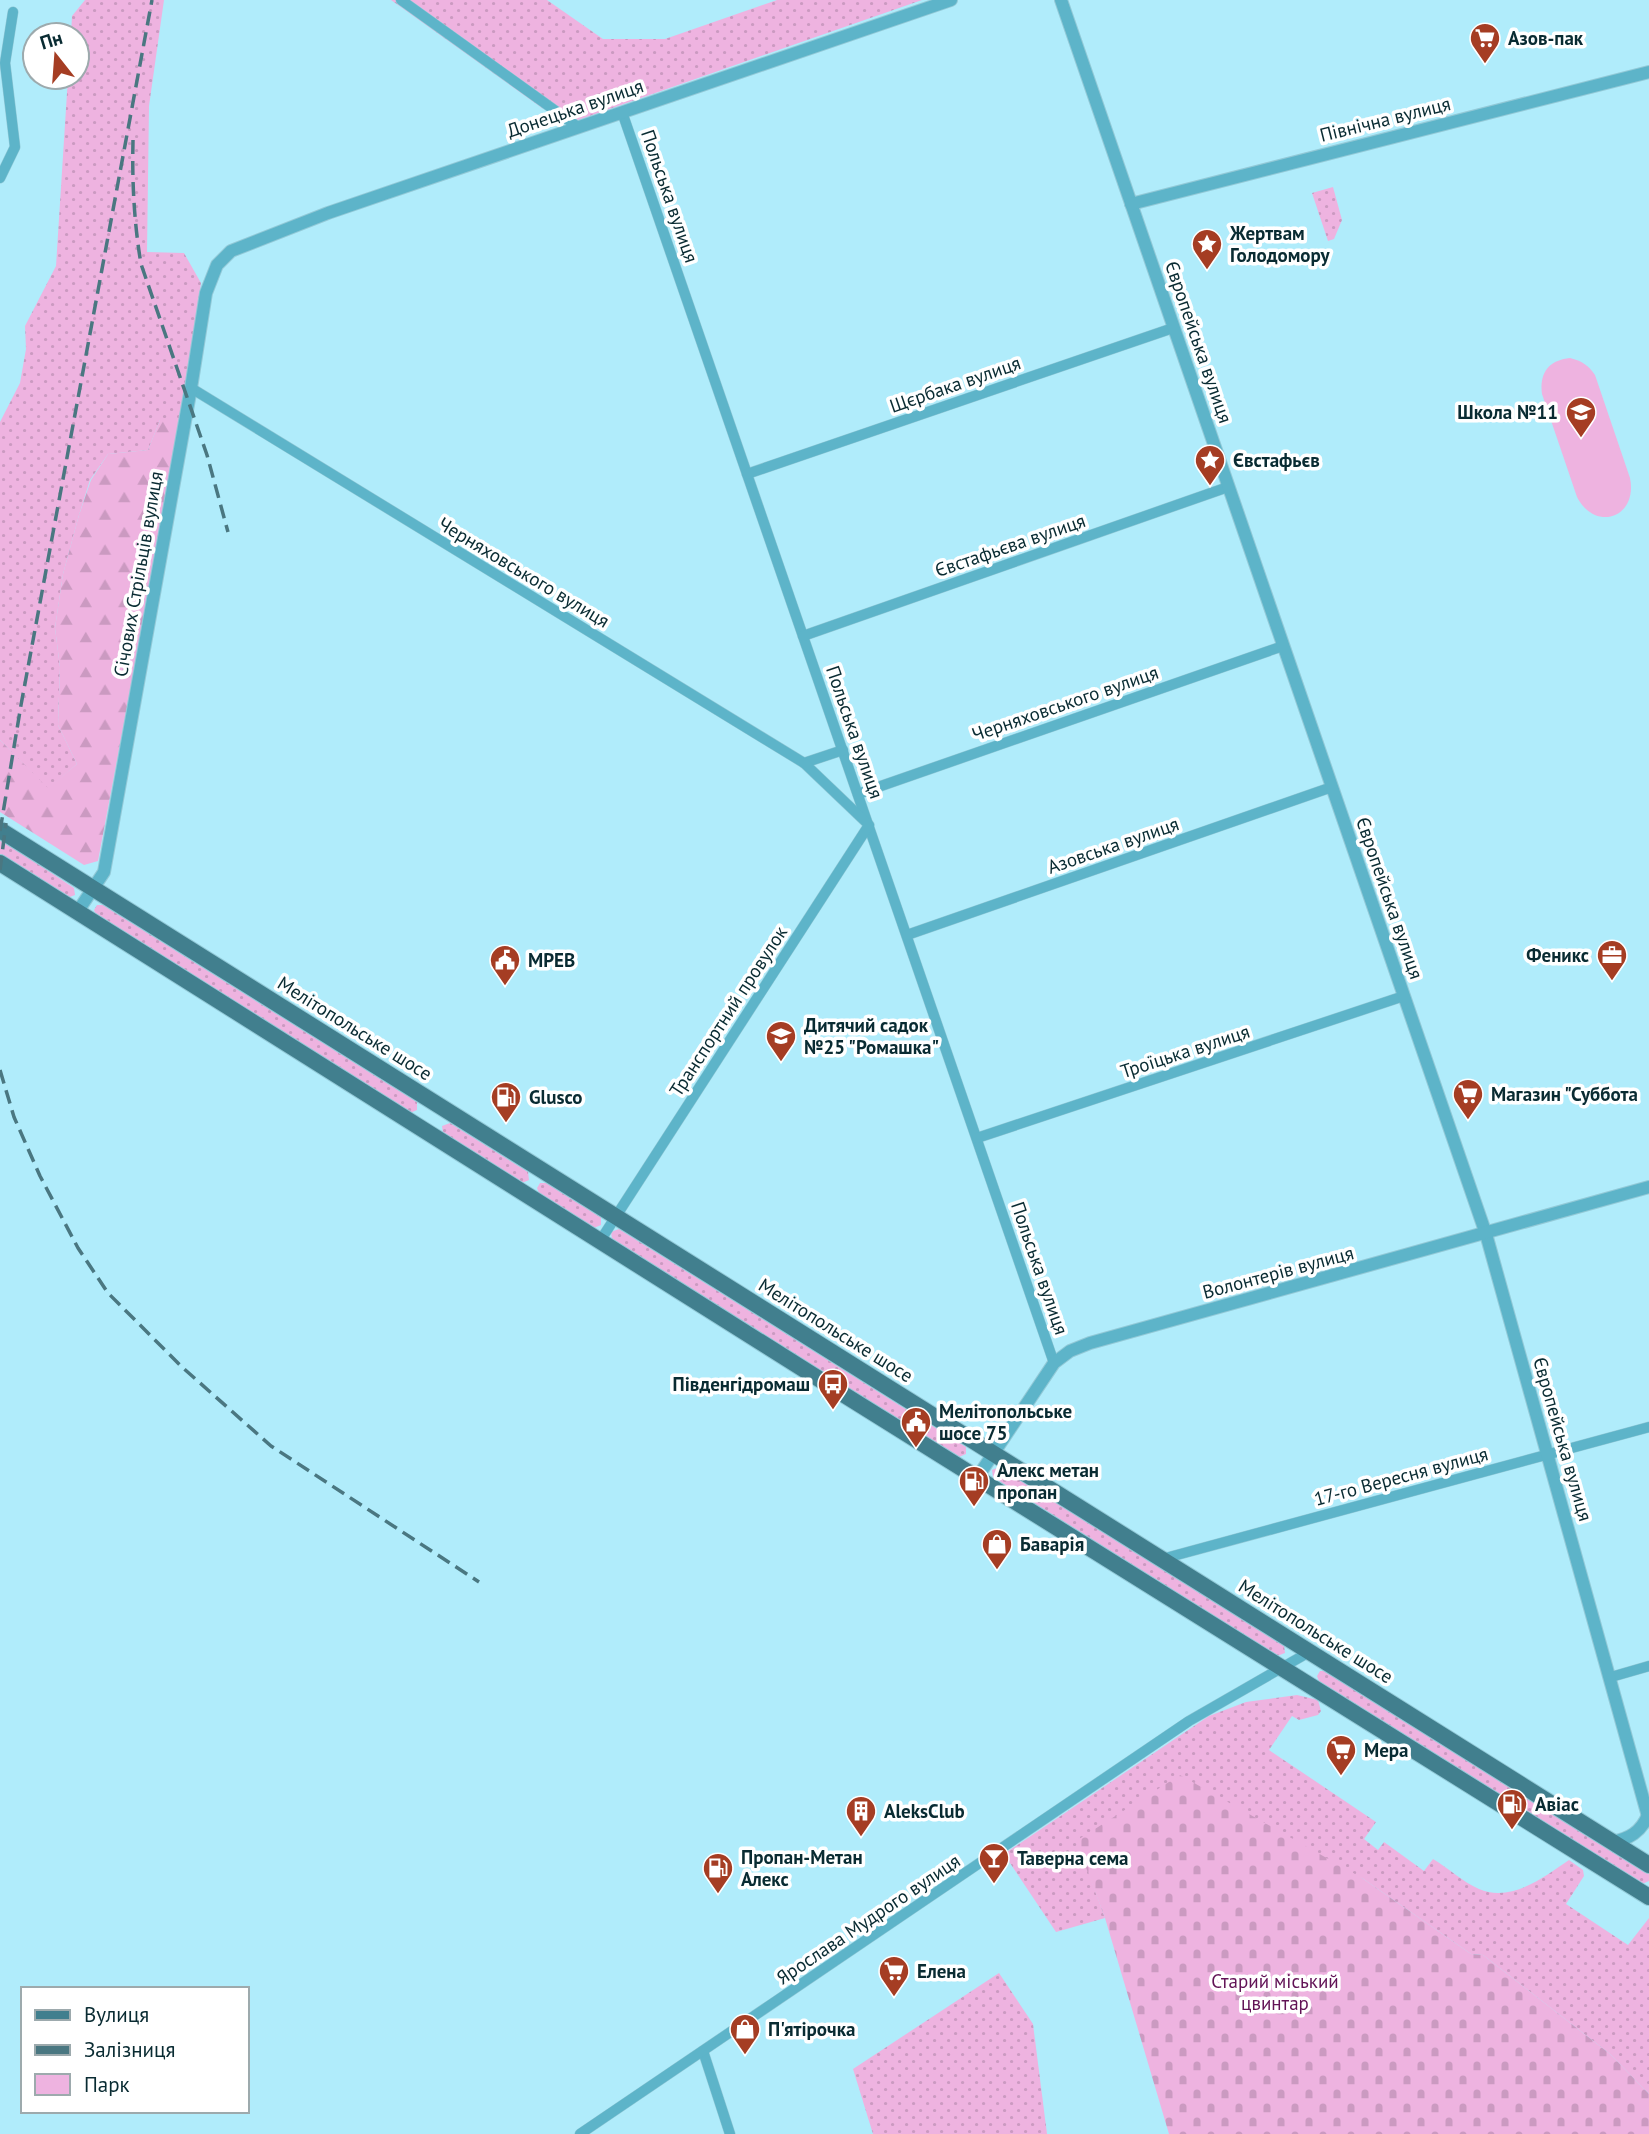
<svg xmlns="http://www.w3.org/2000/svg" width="1649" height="2134" viewBox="0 0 1649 2134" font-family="'PT Sans',sans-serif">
	<defs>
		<pattern id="grass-dots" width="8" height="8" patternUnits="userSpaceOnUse" patternTransform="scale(1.75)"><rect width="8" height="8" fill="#eeb3e0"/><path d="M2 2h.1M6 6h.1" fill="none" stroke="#cb9ac1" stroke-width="1.8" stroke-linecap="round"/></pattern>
		<pattern id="forest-firs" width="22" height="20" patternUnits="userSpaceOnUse" patternTransform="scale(1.75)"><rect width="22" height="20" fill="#eeb3e0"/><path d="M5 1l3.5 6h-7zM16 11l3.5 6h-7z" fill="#cb9ac1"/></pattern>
		<pattern id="cemetery-stones" width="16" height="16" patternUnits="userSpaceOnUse" patternTransform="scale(1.75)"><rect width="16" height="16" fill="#eeb3e0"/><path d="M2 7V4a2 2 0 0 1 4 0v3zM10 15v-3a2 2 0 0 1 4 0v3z" fill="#cb9ac1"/></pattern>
	</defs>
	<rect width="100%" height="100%" fill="#b0ecfb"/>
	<!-- grass -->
	<g fill="url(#grass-dots)">
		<polygon points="85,0 164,0 149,106 147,252 184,253 201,283 181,420 160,420 148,450 108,454 90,480 79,515 63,574 55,628 60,667 58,725 77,764 48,789 0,740 0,422 20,383 26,349 25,326 56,266 68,77 77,77 77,35 71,35 72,16"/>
		<polygon points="391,0 547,0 603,39 665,39 777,0 922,0 578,120 542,108"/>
		<polygon points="1333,187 1342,220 1334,239 1328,241 1312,193"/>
		<polygon points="0,839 74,888 75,895 67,898 0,855"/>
		<polygon points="97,905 103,905 417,1102 417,1110 410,1113 96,915 94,910"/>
		<polygon points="450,1123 528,1172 529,1180 522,1183 443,1133 442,1126"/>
		<polygon points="540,1183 546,1183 601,1217 601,1225 594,1228 539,1193 537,1188"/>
		<polygon points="619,1229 966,1447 966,1454 959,1457 612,1239 611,1232"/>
		<polygon points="999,1467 1284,1645 1285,1653 1277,1656 993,1477 992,1470"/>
		<polygon points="1320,1671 1326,1671 1649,1873 1649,1881 1642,1884 1319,1681 1317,1676"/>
		<path d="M1297,1695L1318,1700L1321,1711L1318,1715L1299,1720L1292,1716L1269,1750L1376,1822L1364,1839L1378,1850L1384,1842L1424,1871L1433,1859C1448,1868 1463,1882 1479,1889C1511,1903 1544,1877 1569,1860L1583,1870L1584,1876L1566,1904L1628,1945L1649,1918V2094L1610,2054L1483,1955L1471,1954L1362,1878L1077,1841L1105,1918L1056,1932L1004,1854L1209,1716L1246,1702Z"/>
		<polygon points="999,1973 1033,2024 1047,2134 873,2134 853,2069"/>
	</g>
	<!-- forest -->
	<polygon fill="url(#forest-firs)" points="160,420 181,420 98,861 84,865 0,812 0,740 48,788 77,764 58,725 60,667 55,628 63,574 79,515 91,480 108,454 148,450"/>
	<!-- cemetery -->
	<polygon fill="url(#cemetery-stones)" points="1180,1775 1362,1878 1471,1954 1483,1955 1610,2054 1649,2094 1649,2134 1169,2134 1105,1918 1076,1841"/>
	<!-- green -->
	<path fill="#eeb3e0" d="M1570,358C1582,361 1588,365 1595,375L1630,478C1638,517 1596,533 1577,497L1542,394C1539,373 1549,360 1570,358Z"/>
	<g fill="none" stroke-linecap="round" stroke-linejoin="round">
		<!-- minor casing -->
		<g stroke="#92c9d7" stroke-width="11">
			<g id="minor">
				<polyline points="401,0 578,127"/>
				<polyline points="622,112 1054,1363"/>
				<polyline points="0,178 15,147 5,63 13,12"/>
				<polyline points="191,388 804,763 843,750"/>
				<polyline points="747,474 1173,328"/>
				<polyline points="803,636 1228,487"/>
				<polyline points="858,794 1283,646"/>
				<polyline points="907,935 1332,787"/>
				<polyline points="977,1138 1404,996"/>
				<polyline points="600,1241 869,825 804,763"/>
				<polyline points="1162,1559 1649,1427"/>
				<polyline points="1611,1677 1649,1666"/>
				<polyline points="703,2051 730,2134"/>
				<polyline points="580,2134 1189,1721 1311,1651"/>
			</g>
		</g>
		<!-- tertiary casing -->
		<g stroke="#92c9d7" stroke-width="14">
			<g id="tertiary">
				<polyline points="1061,0 1486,1234 1649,1820"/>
				<polyline points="1131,204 1649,72"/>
				<polyline points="78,911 104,872 191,388 206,293 217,265 231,251 328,213 951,0"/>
				<polyline points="977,1478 1054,1363 1070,1351 1090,1343 1649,1187"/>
				<path d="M1612,1842C1629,1839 1641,1832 1648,1815"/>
			</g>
		</g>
		<!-- primary casing -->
		<g stroke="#92c9d7" stroke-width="18">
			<g id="primary">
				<polyline points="0,830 1649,1865"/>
				<polyline points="0,863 846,1396 1649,1897"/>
			</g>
		</g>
		<!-- minor -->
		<use href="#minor" stroke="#5db4c9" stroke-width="10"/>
		<!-- tertiary -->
		<use href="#tertiary" stroke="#5db4c9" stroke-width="12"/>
		<!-- primary -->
		<use href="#primary" stroke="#417f8e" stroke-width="16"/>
		<!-- rail -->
		<g stroke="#4a7781" stroke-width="3.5" stroke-dasharray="14 7" stroke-linecap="butt">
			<path d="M133,140C132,182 134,222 141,264L207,455L228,532"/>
			<polyline points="0,831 21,705 152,0"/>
			<polyline points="0,870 6,823"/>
			<polyline points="0,1070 14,1117 40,1176 78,1248 108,1293 182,1367 271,1446 479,1582"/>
		</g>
	</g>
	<!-- icons -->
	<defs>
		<g id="supermarket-pin" transform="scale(1.575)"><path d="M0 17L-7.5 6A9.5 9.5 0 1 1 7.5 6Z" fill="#a53d23" stroke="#fff"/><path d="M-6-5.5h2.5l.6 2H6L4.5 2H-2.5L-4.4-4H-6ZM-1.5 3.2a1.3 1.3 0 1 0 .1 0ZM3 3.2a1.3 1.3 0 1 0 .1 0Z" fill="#fff"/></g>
		<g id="sight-pin" transform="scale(1.575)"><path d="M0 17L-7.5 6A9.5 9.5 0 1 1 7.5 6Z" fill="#a53d23" stroke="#fff"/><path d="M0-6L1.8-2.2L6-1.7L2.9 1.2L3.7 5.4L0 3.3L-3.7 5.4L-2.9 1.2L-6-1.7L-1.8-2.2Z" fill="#fff"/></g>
		<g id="school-pin" transform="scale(1.575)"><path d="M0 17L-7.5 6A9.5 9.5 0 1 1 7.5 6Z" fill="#a53d23" stroke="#fff"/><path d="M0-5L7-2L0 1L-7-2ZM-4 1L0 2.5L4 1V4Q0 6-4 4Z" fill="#fff"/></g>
		<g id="office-pin" transform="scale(1.575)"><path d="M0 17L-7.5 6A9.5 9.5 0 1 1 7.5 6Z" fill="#a53d23" stroke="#fff"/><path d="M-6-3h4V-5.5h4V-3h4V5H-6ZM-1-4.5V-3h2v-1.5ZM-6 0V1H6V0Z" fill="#fff"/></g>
		<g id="civic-pin" transform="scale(1.575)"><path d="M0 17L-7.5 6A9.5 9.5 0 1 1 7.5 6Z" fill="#a53d23" stroke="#fff"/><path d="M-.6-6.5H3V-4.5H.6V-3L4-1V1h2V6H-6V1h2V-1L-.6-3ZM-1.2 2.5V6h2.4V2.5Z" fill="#fff"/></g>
		<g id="fuel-pin" transform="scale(1.575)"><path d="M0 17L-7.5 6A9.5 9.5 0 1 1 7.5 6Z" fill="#a53d23" stroke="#fff"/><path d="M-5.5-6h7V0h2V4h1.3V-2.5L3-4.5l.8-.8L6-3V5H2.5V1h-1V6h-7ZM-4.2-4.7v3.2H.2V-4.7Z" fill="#fff"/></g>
		<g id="bus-pin" transform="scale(1.575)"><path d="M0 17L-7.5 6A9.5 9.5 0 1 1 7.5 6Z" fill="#a53d23" stroke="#fff"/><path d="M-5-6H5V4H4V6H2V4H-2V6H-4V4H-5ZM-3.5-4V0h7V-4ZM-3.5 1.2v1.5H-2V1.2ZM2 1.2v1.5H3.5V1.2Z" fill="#fff"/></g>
		<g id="shop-pin" transform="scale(1.575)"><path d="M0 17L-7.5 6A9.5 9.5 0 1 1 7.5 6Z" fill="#a53d23" stroke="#fff"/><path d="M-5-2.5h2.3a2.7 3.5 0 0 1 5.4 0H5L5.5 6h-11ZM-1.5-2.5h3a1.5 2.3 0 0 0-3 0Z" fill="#fff"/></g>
		<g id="building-pin" transform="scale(1.575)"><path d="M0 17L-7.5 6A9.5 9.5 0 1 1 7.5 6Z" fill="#a53d23" stroke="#fff"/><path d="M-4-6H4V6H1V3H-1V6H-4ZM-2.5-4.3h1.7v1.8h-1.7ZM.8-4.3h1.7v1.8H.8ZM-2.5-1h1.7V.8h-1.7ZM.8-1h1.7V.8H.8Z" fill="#fff"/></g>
		<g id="bar-pin" transform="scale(1.575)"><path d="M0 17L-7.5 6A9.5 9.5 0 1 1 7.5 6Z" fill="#a53d23" stroke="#fff"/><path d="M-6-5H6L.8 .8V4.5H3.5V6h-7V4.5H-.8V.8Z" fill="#fff"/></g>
	</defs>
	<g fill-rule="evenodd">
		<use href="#supermarket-pin" x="1485" y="38"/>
		<use href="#sight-pin" x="1207" y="244"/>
		<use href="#school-pin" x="1581" y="412"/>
		<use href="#sight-pin" x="1210" y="460"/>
		<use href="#office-pin" x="1612" y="955"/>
		<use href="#civic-pin" x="505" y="960"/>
		<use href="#school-pin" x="781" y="1036"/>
		<use href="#supermarket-pin" x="1468" y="1094"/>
		<use href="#fuel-pin" x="506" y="1097"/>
		<use href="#bus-pin" x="833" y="1384"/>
		<use href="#civic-pin" x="916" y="1422"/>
		<use href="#fuel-pin" x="974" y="1481"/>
		<use href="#shop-pin" x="997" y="1544"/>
		<use href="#supermarket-pin" x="1341" y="1750"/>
		<use href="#fuel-pin" x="1512" y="1804"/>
		<use href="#building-pin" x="861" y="1811"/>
		<use href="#bar-pin" x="994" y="1858"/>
		<use href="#fuel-pin" x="718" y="1868"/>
		<use href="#supermarket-pin" x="894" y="1971"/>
		<use href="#shop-pin" x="745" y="2029"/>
	</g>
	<g text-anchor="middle" stroke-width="7" stroke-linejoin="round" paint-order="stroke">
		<!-- poi labels -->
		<g font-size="19" font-weight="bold" fill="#092b32" stroke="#fff" text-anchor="start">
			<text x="1508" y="45">Азов-пак</text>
			<text x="1230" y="240">Жертвам<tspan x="1230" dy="22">Голодомору</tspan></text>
			<text x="1558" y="419" text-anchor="end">Школа №11</text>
			<text x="1233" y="467">Євстафьєв</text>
			<text x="1589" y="962" text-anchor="end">Феникс</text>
			<text x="528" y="967">МРЕВ</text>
			<text x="804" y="1032">Дитячий садок<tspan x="804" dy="22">№25 "Ромашка"</tspan></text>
			<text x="1491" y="1101">Магазин "Суббота</text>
			<text x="529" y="1104">Glusco</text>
			<text x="810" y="1391" text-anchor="end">Південгідромаш</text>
			<text x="939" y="1418">Мелітопольське<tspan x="939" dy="22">шосе 75</tspan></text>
			<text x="997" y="1477">Алекс метан<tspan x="997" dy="22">пропан</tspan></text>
			<text x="1020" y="1551">Баварія</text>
			<text x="1364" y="1757">Мера</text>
			<text x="1535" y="1811">Авіас</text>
			<text x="884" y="1818">AleksClub</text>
			<text x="741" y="1864">Пропан-Метан<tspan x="741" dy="22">Алекс</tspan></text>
			<text x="1017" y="1865">Таверна сема</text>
			<text x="917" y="1978">Елена</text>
			<text x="768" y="2036">П'ятірочка</text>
		</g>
		<!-- street labels -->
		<g font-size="19" fill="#092b32" stroke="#fff">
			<text transform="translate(575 108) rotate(-19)" y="7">Донецька вулиця</text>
			<text transform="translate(1385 119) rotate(-14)" y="7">Північна вулиця</text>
			<text transform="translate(670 196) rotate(71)" y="7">Польська вулиця</text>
			<text transform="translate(1199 342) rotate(71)" y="7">Європейська вулиця</text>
			<text transform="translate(955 384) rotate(-19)" y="7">Щєрбака вулиця</text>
			<text transform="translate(1010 545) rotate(-19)" y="7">Євстафьєва вулиця</text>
			<text transform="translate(524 572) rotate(31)" y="7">Черняховського вулиця</text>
			<text transform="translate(138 574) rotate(-80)" y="7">Січових Стрільців вулиця</text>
			<text transform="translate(1065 703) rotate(-19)" y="7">Черняховського вулиця</text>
			<text transform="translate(855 732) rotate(71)" y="7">Польська вулиця</text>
			<text transform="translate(1113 845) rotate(-19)" y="7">Азовська вулиця</text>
			<text transform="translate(1390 898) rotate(71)" y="7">Європейська вулиця</text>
			<text transform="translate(728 1011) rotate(-57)" y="7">Транспортний провулок</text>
			<text transform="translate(355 1028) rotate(32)" y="7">Мелітопольське шосе</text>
			<text transform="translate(1185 1051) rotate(-18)" y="7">Троїцька вулиця</text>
			<text transform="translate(1040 1268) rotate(71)" y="7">Польська вулиця</text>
			<text transform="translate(1278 1272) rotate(-15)" y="7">Волонтерів вулиця</text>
			<text transform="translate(836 1330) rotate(32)" y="7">Мелітопольське шосе</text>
			<text transform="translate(1563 1439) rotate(74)" y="7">Європейська вулиця</text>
			<text transform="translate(1401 1476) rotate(-15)" y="7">17-го Вересня вулиця</text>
			<text transform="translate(1316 1631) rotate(32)" y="7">Мелітопольське шосе</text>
			<text transform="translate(868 1919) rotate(-34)" y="7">Ярослава Мудрого вулиця</text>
		</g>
		<!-- park labels -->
		<g font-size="19" fill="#611255" stroke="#fff">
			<text x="1275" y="1988">Старий міський<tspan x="1275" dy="22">цвинтар</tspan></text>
		</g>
	</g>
	<!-- legend -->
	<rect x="21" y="1987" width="228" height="126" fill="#ffffff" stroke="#9daaad" stroke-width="2"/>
	<rect x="35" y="2010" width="35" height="10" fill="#417f8e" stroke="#9daaad" stroke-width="2"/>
	<text x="84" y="2022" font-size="21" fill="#092b32">Вулиця</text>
	<rect x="35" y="2045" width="35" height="10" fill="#4a7781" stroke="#9daaad" stroke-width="2"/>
	<text x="84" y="2057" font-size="21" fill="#092b32">Залізниця</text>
	<rect x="35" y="2074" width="35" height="21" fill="#eeb3e0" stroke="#9daaad" stroke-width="2"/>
	<text x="84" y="2092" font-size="21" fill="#092b32">Парк</text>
	<!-- north arrow -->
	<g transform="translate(56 56) rotate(343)"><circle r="33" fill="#ffffff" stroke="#9daaad" stroke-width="2"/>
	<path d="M0-5L12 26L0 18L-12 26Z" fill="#a53d23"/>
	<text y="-10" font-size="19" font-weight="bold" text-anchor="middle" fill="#092b32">Пн</text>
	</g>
</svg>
